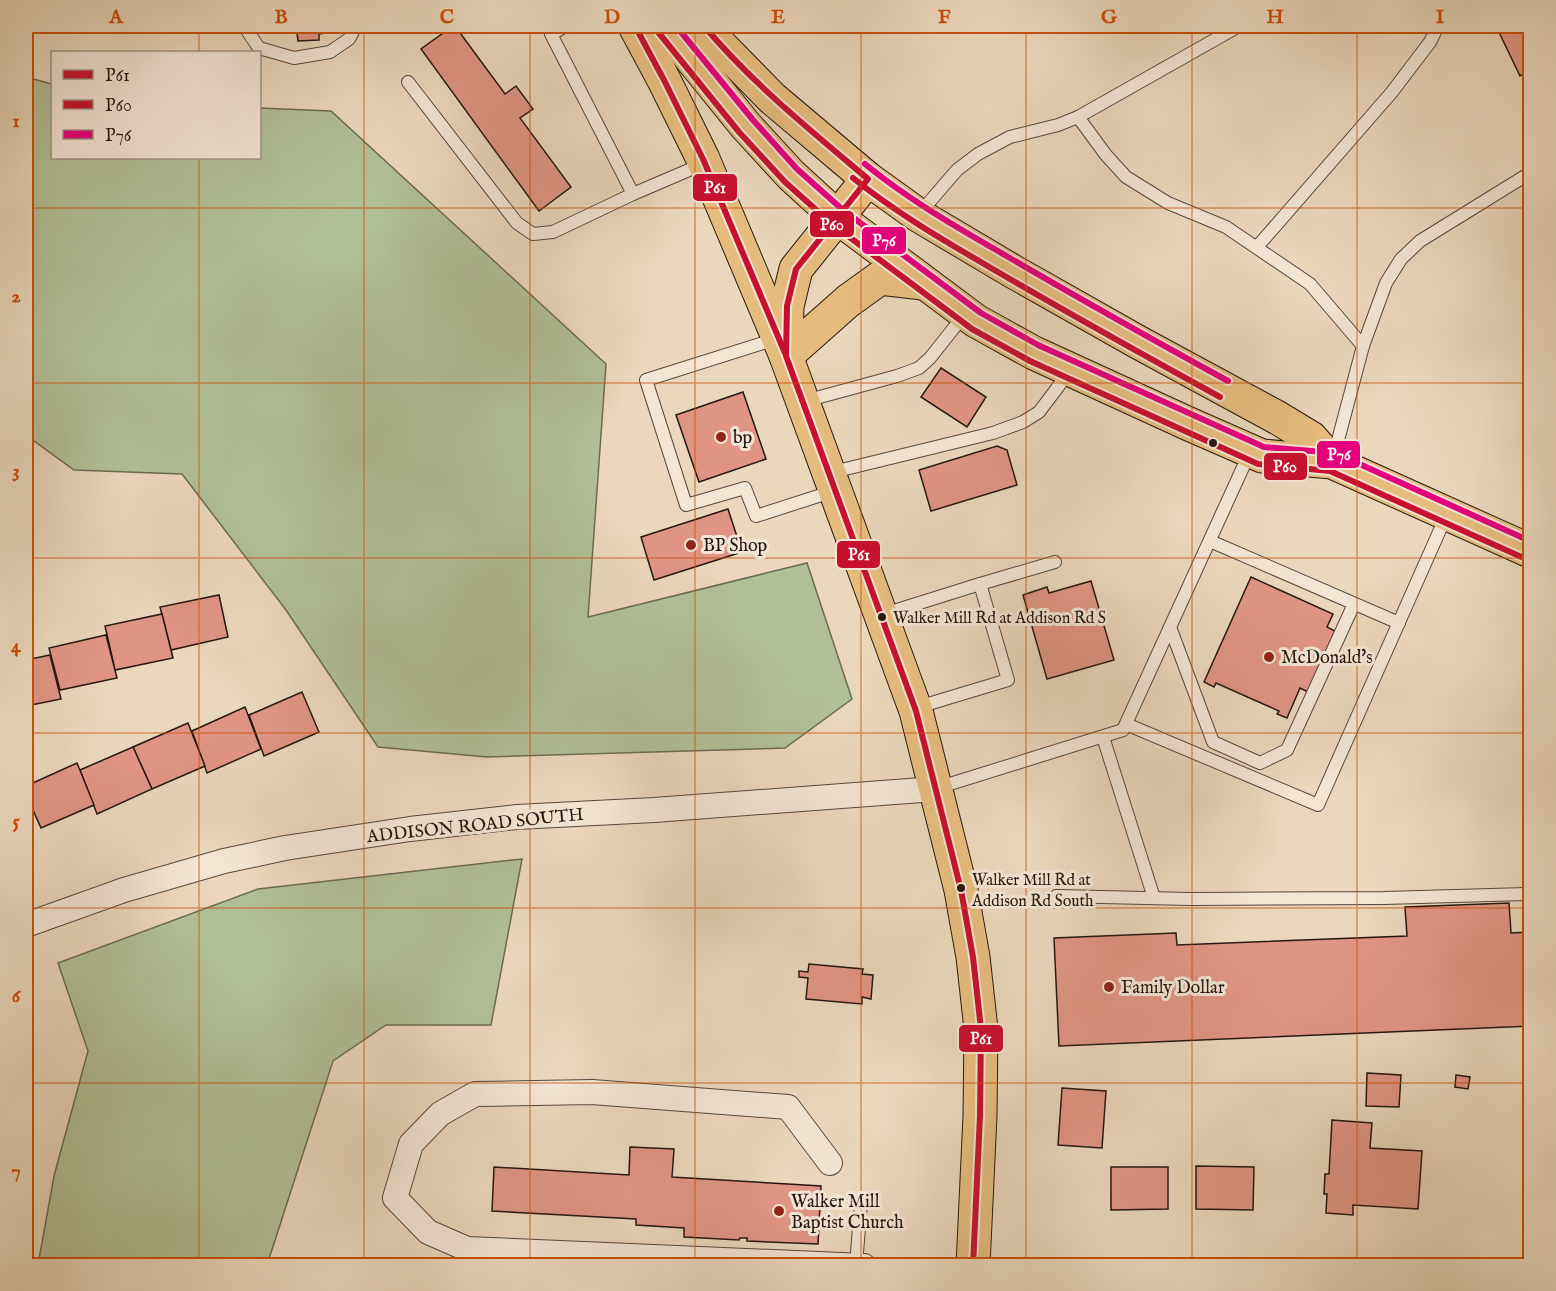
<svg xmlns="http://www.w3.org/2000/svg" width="1556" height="1291" viewBox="0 0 1556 1291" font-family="'IM FELL English',serif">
	<rect width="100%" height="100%" fill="#ebd7bb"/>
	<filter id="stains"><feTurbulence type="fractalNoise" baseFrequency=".00333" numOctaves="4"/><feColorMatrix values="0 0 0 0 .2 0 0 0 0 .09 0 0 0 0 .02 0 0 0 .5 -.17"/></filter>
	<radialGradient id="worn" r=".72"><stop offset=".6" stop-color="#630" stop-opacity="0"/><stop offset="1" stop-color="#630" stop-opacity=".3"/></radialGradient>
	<!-- green -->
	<g fill="#b1bf95" stroke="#6b6b52" stroke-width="1.5">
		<polygon points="26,77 52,84 52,158 260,158 260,108 331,111 606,364 588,617 807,563 852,699 785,748 487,757 378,747 286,610 182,474 74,470 26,435"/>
		<polygon points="522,859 491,1025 386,1025 333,1061 267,1265 38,1265 54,1176 88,1051 58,963 258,889"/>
	</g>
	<!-- building -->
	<g fill="#e09584" stroke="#251710" stroke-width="1.5">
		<polygon points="292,26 325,26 325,33 319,34 319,40 298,41 297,33 292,33"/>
		<polygon points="453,26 455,26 505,94 516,86 533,109 520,118 571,187 539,211 421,49"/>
		<polygon points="1496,26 1530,26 1530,70 1520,76"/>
		<polygon points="941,368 986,397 967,427 921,397"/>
		<polygon points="743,392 766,459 699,482 676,415"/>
		<polygon points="997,446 1007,450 1017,485 931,511 919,470"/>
		<polygon points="728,509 742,552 654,580 641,537"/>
		<polygon points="1251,577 1333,614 1327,627 1335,631 1308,692 1300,688 1287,718 1277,714 1279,711 1216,683 1214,687 1204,682"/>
		<polygon points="1091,581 1114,660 1047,679 1023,595 1047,587 1049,593"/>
		<polygon points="219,595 228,637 171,650 160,607"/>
		<polygon points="162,614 173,658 115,670 105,626"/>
		<polygon points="106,635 117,678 60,690 49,648"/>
		<polygon points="50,655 61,699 26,706 26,660"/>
		<polygon points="302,692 319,732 264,756 249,715"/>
		<polygon points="245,707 261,749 207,773 192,731"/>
		<polygon points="188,723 205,766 152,789 133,747"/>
		<polygon points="133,747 152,789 97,814 80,770"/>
		<polygon points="77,763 94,805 41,828 26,794 26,786"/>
		<polygon points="1509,903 1511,933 1530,932 1530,1026 1059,1046 1054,938 1176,933 1177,945 1407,936 1405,907"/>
		<polygon points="809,964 863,969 862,974 873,975 871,999 862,997 862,1004 806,999 808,978 799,977 799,971 808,972"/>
		<polygon points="1367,1073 1401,1075 1399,1107 1366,1106"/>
		<polygon points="1456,1075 1470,1077 1468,1089 1455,1087"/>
		<polygon points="1062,1088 1106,1091 1102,1148 1058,1145"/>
		<polygon points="1332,1120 1372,1123 1370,1148 1422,1151 1418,1209 1353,1205 1353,1215 1326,1213 1327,1194 1324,1194 1325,1174 1329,1174"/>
		<polygon points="630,1147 674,1149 672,1177 821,1186 818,1244 747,1241 747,1238 740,1238 739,1240 684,1237 684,1228 636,1225 636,1219 492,1211 494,1167 629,1175"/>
		<polygon points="1196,1166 1254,1167 1253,1210 1196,1209"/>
		<polygon points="1111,1167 1168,1167 1168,1209 1111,1210"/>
	</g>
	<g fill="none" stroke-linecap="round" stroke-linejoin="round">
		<!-- lane casing -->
		<g stroke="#56473b" stroke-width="14">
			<g id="lane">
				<polyline points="244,26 259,48 294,58 330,52 349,39 356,26"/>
				<polyline points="566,26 551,34 633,194"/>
				<polyline points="408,82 517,223 533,234 553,232 633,194 703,164"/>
				<polyline points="1078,117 1106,155 1126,177 1168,203 1226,227 1310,284 1363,346"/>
				<polyline points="919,214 957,170 978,154 1010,137 1058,125 1078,117 1239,26"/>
				<polyline points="1257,247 1392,92 1430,42 1438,26"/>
				<polyline points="776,339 646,380 686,505 745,488 756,516 834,491"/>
				<polyline points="805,401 897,376 919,368 930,358 965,314"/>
				<polyline points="1333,459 1363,346 1386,283 1401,259 1420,241 1530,173"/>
				<polyline points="829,473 993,433 1023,422 1039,412 1070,371"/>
				<polyline points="1210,541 1399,623"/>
				<polyline points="980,584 1055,562"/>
				<polyline points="881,615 980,584 1008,680 915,708"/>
				<polyline points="1170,627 1213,742 1260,763 1287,750 1354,604"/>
				<polyline points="1126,724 1318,805 1447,514"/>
				<polyline points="1103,737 1154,898"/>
				<polyline points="937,788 1123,730 1250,452"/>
				<polyline points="1056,896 1191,899 1384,898 1530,894"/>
				<polyline points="856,1265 861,1203"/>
			</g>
		</g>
		<!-- street casing -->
		<g stroke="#56473b" stroke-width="26">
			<g id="street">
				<polyline points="26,925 124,890 224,861 285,848 410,829 517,817 654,810 935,789"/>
				<polyline points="830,1163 788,1107 592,1092 475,1094 440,1114 411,1144 395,1198 428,1232 467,1249 864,1266"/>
			</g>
		</g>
		<!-- primary casing -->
		<g stroke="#251710" stroke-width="35">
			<g id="primary">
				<polyline points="635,26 664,80 703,159 786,356 916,711 961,890 973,957 981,1029 980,1116 973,1266"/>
				<polyline points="665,26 746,126 791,175 837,217 976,321 1034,353 1189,424 1262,456 1332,462 1530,551"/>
				<polyline points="704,26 719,44 772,98 868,179 918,215 1014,272 1136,341 1278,418 1311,438 1332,462"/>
				<polyline points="786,346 787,306 796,269 868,179"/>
				<polyline points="786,356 848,301 880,278 923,283"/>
			</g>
		</g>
		<!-- lane -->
		<use href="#lane" stroke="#f2e5d3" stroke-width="12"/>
		<!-- street -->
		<use href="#street" stroke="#f2e5d3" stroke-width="24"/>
		<!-- primary -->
		<use href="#primary" stroke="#e6bc7e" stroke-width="33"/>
		<!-- bus-1 casing -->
		<g stroke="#f2e5d3" stroke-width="10">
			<g id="bus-1">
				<polyline points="635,26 664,80 703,159 785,353"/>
				<path d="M704,26C753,84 810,130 868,179L796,269L787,306L786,356L916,711L961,890L973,957L981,1029L980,1116L973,1266"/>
			</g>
		</g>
		<!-- bus-2 casing -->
		<g stroke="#f2e5d3" stroke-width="10">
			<g id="bus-2">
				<polyline points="658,32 739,132 785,182 832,224 972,329 1030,361 1258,464 1330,471 1526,559"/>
				<path d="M853,178C900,216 952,245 1003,275C1075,317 1147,357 1220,397"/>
			</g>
		</g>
		<!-- bus-3 casing -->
		<g stroke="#f2e5d3" stroke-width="10">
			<g id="bus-3">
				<polyline points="676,26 753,120 797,169 843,210 981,313 1038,345 1264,447 1335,453 1530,541"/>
				<path d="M865,164C910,201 960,229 1010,258C1082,300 1155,341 1228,381"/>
			</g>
		</g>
		<!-- bus-1 -->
		<use href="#bus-1" stroke="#c8102e" stroke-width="6"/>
		<!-- bus-2 -->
		<use href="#bus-2" stroke="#c8102e" stroke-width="6"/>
		<!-- bus-3 -->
		<use href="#bus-3" stroke="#e5007d" stroke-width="6"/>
	</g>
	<!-- grid -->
	<path fill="none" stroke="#cb4f0d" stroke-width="1.5" stroke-opacity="0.55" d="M199,26V52M364,26V1266M530,26V1266M695,26V1266M861,26V1266M1026,26V1266M1192,26V1266M1357,26V1266M199,158V1266M26,208H1530M26,383H1530M26,558H1530M26,733H1530M26,908H1530M26,1083H1530"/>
	<!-- markers -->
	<g fill="#8f2418" stroke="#f2e5d3" stroke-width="2">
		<circle cx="721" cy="437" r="6"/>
		<circle cx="691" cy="545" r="6"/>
		<circle cx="1269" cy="657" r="6"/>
		<circle cx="1109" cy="987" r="6"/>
		<circle cx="779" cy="1211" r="6"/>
	</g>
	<g fill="#251710" stroke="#f2e5d3" stroke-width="2">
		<circle cx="1213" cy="443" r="5"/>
		<circle cx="882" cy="617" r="5"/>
		<circle cx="961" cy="888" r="5"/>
	</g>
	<g text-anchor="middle" stroke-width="6" stroke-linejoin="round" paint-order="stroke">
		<!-- bus labels -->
		<g font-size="16" fill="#251710" stroke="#f2e5d3" text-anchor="start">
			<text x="893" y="623">Walker Mill Rd at Addison Rd S</text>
			<text x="972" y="885">Walker Mill Rd at<tspan x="972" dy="21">Addison Rd South</tspan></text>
		</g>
		<!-- poi labels -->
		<g font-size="18" fill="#251710" stroke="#f2e5d3" text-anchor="start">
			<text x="733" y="443">bp</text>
			<text x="703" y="551">BP Shop</text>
			<text x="1281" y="663">McDonald's</text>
			<text x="1121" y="993">Family Dollar</text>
			<text x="791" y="1207">Walker Mill<tspan x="791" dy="21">Baptist Church</tspan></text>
		</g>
		<!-- street labels -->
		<g font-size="18" fill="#251710" stroke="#f2e5d3">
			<text transform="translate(475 825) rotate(-6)" y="6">ADDISON ROAD SOUTH</text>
		</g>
	</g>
	<g stroke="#f2e5d3" stroke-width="2">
		<rect x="692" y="173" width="46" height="29" rx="6" fill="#c8102e"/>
		<rect x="809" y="210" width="46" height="28" rx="6" fill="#c8102e"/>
		<rect x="861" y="226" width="46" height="29" rx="6" fill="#e5007d"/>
		<rect x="1316" y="440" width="45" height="29" rx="6" fill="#e5007d"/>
		<rect x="1263" y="452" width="45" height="29" rx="6" fill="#c8102e"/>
		<rect x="836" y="540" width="45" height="29" rx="6" fill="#c8102e"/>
		<rect x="958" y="1024" width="46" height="29" rx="6" fill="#c8102e"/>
	</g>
	<g font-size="16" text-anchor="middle" font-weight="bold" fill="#fff">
		<text x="715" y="193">P61</text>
		<text x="832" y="230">P60</text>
		<text x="884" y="246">P76</text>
		<text x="1339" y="460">P76</text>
		<text x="1285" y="472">P60</text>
		<text x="859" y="560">P61</text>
		<text x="981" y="1044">P61</text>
	</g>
	<!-- margin -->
	<rect width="1556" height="1291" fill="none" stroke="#ebd7bb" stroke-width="66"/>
	<!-- legend -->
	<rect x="51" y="51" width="210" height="108" fill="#f2e5d3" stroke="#a09385" stroke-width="1.5"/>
	<rect x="63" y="70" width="30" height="9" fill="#c8102e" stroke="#a09385" stroke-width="1.5"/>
	<text x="105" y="81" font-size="18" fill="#251710">P61</text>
	<rect x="63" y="100" width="30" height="9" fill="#c8102e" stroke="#a09385" stroke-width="1.5"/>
	<text x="105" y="111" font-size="18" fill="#251710">P60</text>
	<rect x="63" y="130" width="30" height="9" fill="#e5007d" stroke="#a09385" stroke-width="1.5"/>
	<text x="105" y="141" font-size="18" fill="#251710">P76</text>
	<rect x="33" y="33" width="1490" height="1225" fill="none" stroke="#cb4f0d" stroke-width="2"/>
	<g font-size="20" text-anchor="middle" font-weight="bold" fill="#cb4f0d">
		<text x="116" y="23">A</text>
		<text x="281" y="23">B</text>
		<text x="447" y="23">C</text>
		<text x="612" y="23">D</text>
		<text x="778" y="23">E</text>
		<text x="944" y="23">F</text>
		<text x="1109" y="23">G</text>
		<text x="1275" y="23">H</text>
		<text x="1440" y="23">I</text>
		<text x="16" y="127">1</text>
		<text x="16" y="302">2</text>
		<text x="16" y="477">3</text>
		<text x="16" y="652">4</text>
		<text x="16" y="827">5</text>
		<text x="16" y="1002">6</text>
		<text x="16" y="1177">7</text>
	</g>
	<rect width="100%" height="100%" filter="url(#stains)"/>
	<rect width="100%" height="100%" fill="url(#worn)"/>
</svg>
